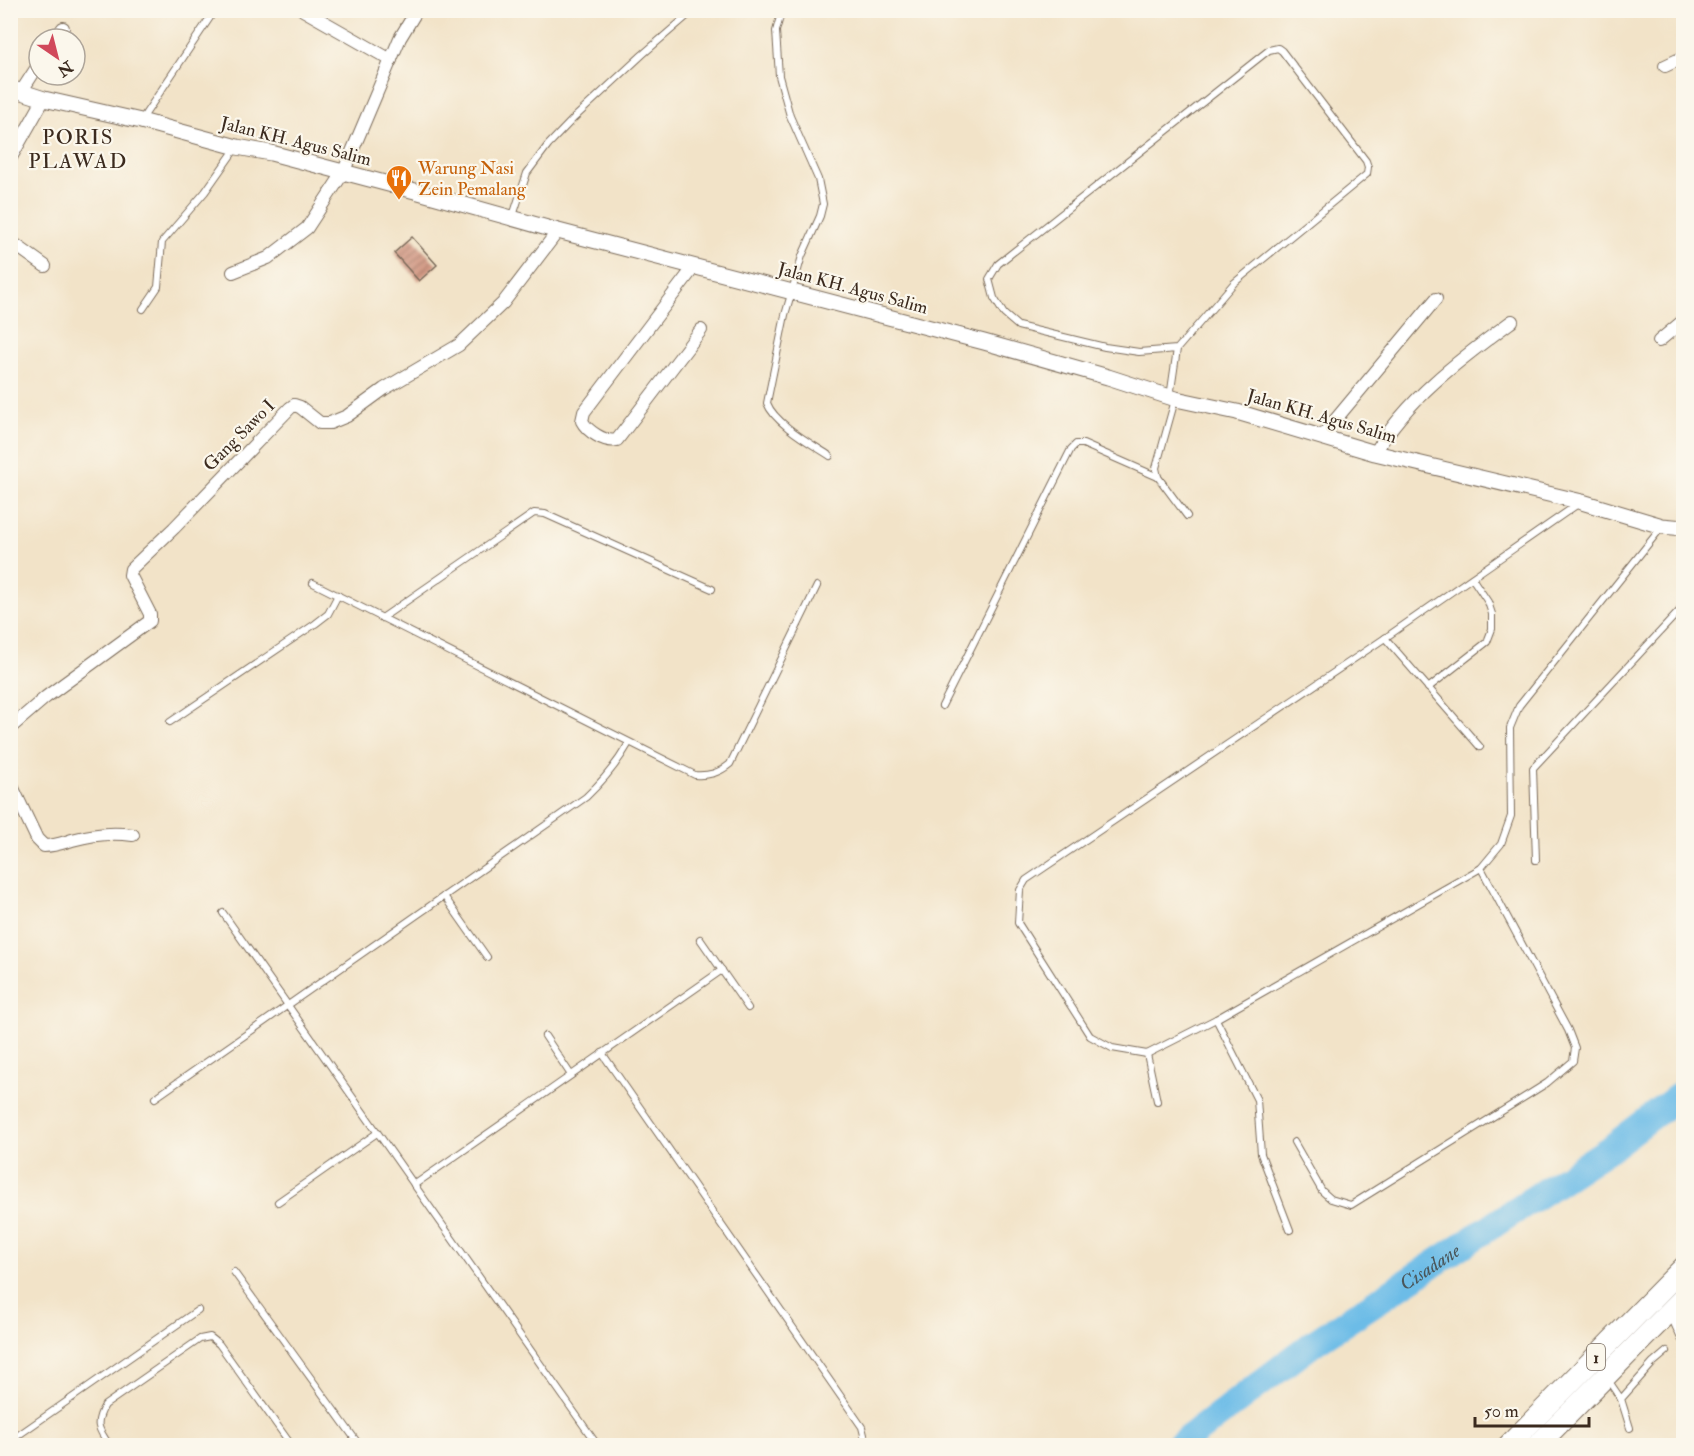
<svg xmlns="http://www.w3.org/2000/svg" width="1694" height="1456" viewBox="0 0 1694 1456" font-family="'IM FELL Double Pica',serif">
	<defs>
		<pattern id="building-hatch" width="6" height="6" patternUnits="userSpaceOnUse" patternTransform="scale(1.5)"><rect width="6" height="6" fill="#d29984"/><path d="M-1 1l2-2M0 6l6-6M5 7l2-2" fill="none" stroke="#ac7d6b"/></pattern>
	</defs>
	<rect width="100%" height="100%" fill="#fbf7ec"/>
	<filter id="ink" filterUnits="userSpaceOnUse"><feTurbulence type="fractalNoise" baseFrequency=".0167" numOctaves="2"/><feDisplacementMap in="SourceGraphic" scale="12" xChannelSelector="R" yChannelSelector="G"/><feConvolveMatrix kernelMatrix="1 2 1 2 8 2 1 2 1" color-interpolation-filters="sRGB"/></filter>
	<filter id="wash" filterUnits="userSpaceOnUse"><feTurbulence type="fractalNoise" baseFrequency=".008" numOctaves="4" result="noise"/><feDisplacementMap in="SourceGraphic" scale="24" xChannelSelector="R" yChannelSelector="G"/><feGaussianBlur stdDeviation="1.35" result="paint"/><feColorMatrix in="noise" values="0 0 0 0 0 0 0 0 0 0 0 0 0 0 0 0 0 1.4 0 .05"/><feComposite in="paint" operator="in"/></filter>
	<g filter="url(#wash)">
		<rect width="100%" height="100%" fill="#f2e3c8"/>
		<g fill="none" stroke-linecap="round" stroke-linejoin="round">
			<!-- river -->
			<path stroke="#6cbce7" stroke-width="27" id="s1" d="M1178,1446L1315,1342L1612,1147L1684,1092"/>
		</g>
		<g id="blocks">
			<!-- building -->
			<polygon fill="url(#building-hatch)" points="412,237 437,265 419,281 394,253"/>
		</g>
	</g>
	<g filter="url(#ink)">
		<use href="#blocks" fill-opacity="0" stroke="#7b6b5a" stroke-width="1.5"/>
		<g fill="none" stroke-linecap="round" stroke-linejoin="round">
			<!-- service casing -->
			<g stroke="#7b6b5a" stroke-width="8">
				<g id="service">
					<path d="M782,10L776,31L779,76L790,116L818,179L823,204L820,216L802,256L785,315L767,403C775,424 812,444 830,456"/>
					<polyline points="142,119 215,10"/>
					<polyline points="512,219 527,173 548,145 574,118 642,55 694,10"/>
					<polyline points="143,309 158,287 162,242 205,192 236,148"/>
					<polyline points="1170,397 1177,349 1234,283 1367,174 1368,167 1366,161 1282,51 1278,48 1269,50 998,264 989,279 994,298 1004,314 1018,326 1105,347 1139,352 1177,349"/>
					<polyline points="1175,400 1156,468 1158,477 1187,516"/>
					<path d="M313,583L695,775C709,776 719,773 730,764L817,586"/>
					<polyline points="382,618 534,513 545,514 712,589"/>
					<polyline points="1385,638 1480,747"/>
					<polyline points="1428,688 1487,642 1492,629 1492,614 1488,602 1472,578"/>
					<polyline points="942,706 1071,449 1076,444 1083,444 1158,477"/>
					<polyline points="170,722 315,624 328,614 338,595"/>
					<polyline points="1536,860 1533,768 1684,606"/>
					<polyline points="1481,868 1216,1019 1147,1054 1112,1048 1090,1036 1018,923 1020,890 1026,880 1385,638 1578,504"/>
					<polyline points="444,896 487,957"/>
					<polyline points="223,913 598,1446"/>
					<polyline points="700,939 748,1008"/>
					<polyline points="1216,1019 1257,1100 1261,1154 1290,1230"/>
					<polyline points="545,1036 571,1075"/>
					<polyline points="602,1053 862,1427 866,1443 865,1446"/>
					<polyline points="1147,1054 1157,1101"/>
					<path d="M155,1098L586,797C604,780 617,764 629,743"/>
					<polyline points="1294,1142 1322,1191 1331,1199 1351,1205 1547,1083 1573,1061 1575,1048 1568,1030 1481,868 1501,844 1511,816 1510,728 1519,706 1661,528"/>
					<polyline points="414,1185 722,970"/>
					<polyline points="278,1202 377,1133"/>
					<polyline points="234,1272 360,1446"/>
					<polyline points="1608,1380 1621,1399"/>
					<polyline points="1630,1428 1621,1399 1653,1363 1667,1351"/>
					<polyline points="10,1441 198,1310"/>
					<path d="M110,1446C98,1429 94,1424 105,1405L200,1339L210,1337L219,1344L292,1446"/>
				</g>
			</g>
			<!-- minor casing -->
			<g stroke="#7b6b5a" stroke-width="14">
				<g id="minor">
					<polyline points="303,10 391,60"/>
					<polyline points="56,39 63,28"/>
					<polyline points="1665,66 1684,57"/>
					<polyline points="21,92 39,64"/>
					<polyline points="10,159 44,99"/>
					<polyline points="10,241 45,266"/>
					<path d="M694,267L584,412L582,421C587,431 605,443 617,440L701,330"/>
					<polyline points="233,272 268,258 307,228 343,173 400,38 417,10"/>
					<polyline points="1659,341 1684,320"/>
					<polyline points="1321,437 1436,299"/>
					<path d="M1375,453C1407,398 1462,358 1512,321"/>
					<polyline points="10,728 46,697 150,621 150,614 130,575 131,569 174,528 290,408 294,405 300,407 320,423 330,423 347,416 384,389 459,345 503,303 558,231"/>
					<path d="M10,782L37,839L44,846C55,846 62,843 72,840C93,834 112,832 133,835"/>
					<polyline points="1671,1309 1684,1338"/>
				</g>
			</g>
			<!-- tertiary casing -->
			<g stroke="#7b6b5a" stroke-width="17">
				<polyline id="tertiary" points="10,88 44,99 141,121 237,147 271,153 415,191 558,231 984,342 1108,377 1176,399 1237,412 1375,453 1582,502 1662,526 1684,528"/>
			</g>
			<!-- trunk casing -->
			<g stroke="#7b6b5a" stroke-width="23">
				<g id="trunk">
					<polyline points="1508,1446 1684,1267"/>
					<polyline points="1537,1446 1684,1297"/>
				</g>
			</g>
			<!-- service -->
			<use href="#service" stroke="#fff" stroke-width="6"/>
			<!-- minor -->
			<use href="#minor" stroke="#fff" stroke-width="12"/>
			<!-- tertiary -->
			<use href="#tertiary" stroke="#fff" stroke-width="15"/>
			<!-- trunk -->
			<use href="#trunk" stroke="#fff" stroke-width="21"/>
		</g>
	</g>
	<!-- icons -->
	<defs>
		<g id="restaurant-pin" transform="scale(1.35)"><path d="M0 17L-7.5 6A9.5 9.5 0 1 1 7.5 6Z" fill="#e8710a" stroke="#fbf7ec"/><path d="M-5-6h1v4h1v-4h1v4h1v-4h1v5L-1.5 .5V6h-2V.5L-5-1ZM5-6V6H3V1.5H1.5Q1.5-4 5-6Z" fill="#fff"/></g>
	</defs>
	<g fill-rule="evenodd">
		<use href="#restaurant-pin" x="399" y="178"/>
	</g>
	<g text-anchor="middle" stroke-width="4.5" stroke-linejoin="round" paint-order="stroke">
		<!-- shield labels -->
		<rect fill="#fbf7ec" stroke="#75685c" stroke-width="1.5" x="1587" y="1344" width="18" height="26" rx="4.5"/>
		<g font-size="16" font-weight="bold" fill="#3b2a1e">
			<text x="1596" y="1363">1</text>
		</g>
		<!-- street labels -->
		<g font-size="18" fill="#3b2a1e" stroke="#fbf7ec">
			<text transform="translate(296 141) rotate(14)" y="6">Jalan KH. Agus Salim</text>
			<text transform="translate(853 288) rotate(15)" y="6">Jalan KH. Agus Salim</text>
			<text transform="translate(1322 416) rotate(16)" y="6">Jalan KH. Agus Salim</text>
			<text transform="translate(239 435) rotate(-45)" y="6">Gang Sawo I</text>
		</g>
		<!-- food labels -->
		<g font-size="18" fill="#c56008" stroke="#fbf7ec" text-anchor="start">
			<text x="418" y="174">Warung Nasi<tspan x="418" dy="21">Zein Pemalang</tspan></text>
		</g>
		<!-- water labels -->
		<g font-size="20" font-style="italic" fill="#4a565a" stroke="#fbf7ec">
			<text dy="7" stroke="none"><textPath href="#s1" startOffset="309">Cisadane</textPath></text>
		</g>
		<!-- quarter labels -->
		<g font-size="21" letter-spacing="1.5" fill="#3b2a1e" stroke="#fbf7ec">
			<text x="78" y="144">PORIS<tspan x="78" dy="24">PLAWAD</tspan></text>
		</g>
	</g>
	<!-- margin -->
	<rect width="1694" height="1456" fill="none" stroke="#fbf7ec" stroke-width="36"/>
	<!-- north arrow -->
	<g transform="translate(57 57) rotate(145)"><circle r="28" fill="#fbf7ec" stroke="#aea59a" stroke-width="1.5"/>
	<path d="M0-4.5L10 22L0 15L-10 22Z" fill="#d1495b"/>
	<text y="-9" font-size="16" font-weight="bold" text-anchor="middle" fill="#3b2a1e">N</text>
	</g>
	<!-- scale -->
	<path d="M1475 1417v9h114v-9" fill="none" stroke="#3b2a1e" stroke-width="3"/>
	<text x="1484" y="1417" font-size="18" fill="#3b2a1e" stroke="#fbf7ec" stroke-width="4.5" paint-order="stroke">50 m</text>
</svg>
